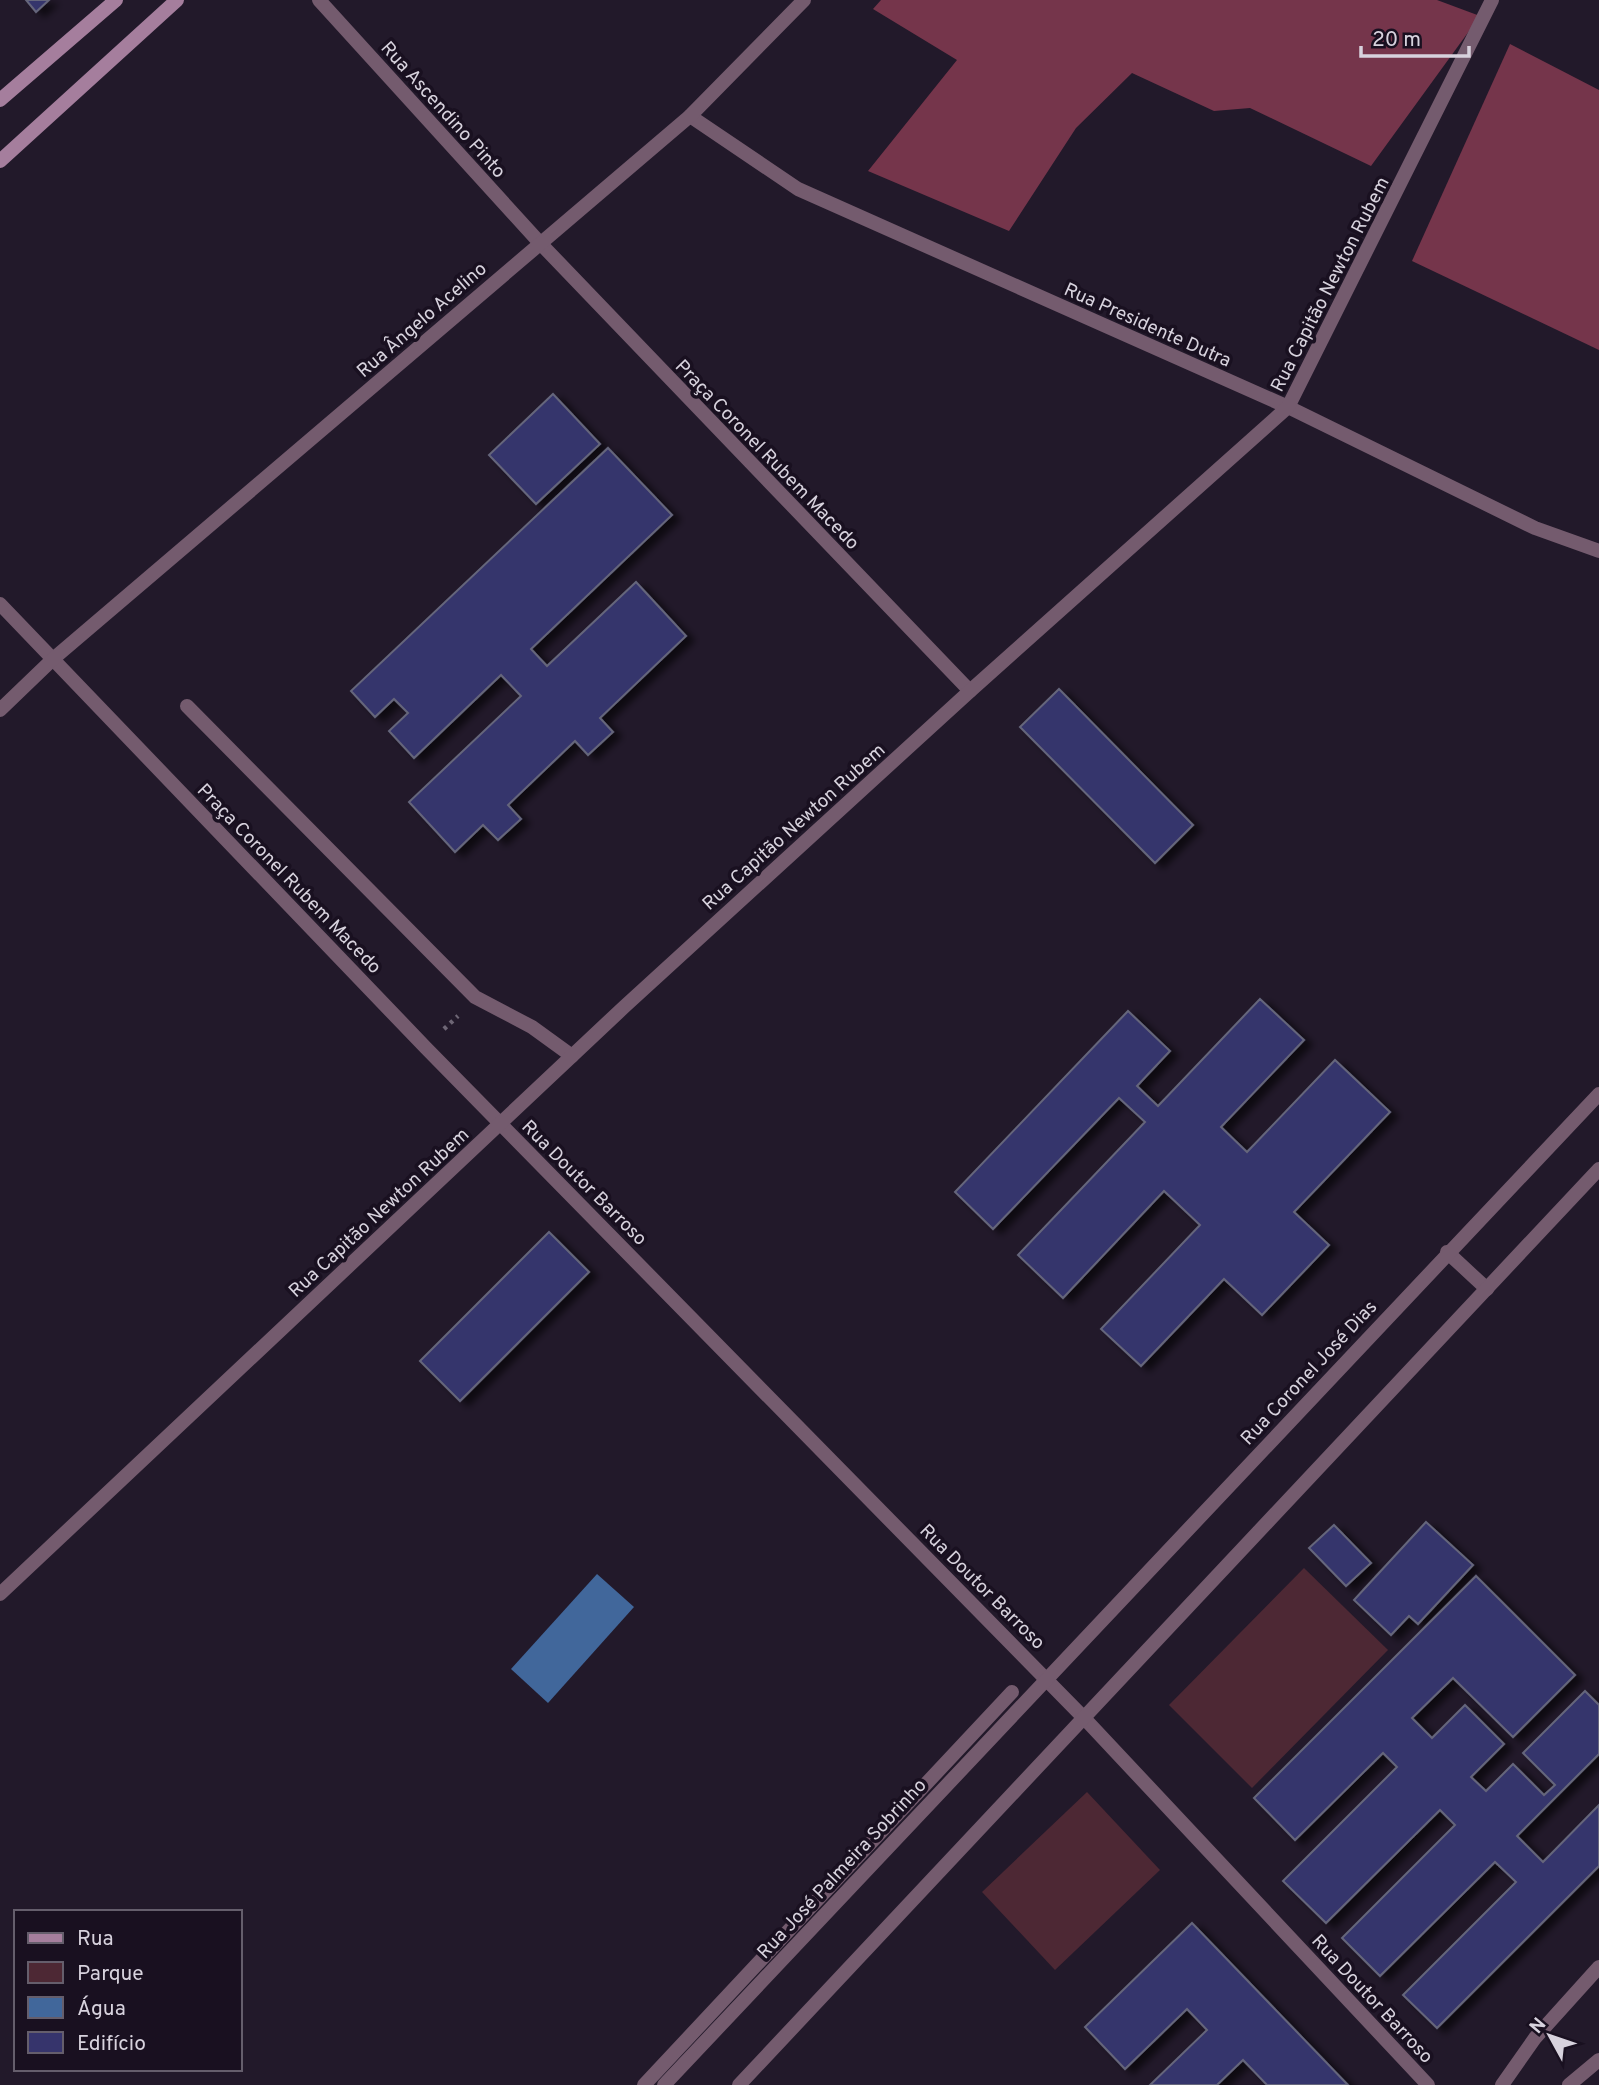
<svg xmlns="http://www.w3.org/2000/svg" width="1599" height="2085" viewBox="0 0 1599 2085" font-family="Overpass,sans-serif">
	<defs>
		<filter id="shadow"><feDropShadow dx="8" dy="4.5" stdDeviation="3.5" flood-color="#0009"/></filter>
	</defs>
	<rect width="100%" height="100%" fill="#22192a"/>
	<!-- green -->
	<g fill="#4d2834">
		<polygon points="1304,1568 1388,1650 1252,1788 1169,1705"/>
		<polygon points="1087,1792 1160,1870 1055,1970 982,1892"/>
	</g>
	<!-- forest -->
	<g fill="#75354b">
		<polygon points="881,0 1437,0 1480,16 1371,166 1250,108 1214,111 1132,73 1076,128 1009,231 868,171 957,60 873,9"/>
		<polygon points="1510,44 1599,90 1599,350 1412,261"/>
	</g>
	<!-- water -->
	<polygon fill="#41679b" points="597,1574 634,1607 548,1703 511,1669"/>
	<!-- building -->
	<g fill="#36346c" stroke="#65667b" stroke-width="2" filter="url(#shadow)">
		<polygon points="26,0 49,0 36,12"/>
		<polygon points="553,394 600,444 536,504 489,455"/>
		<polygon points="608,448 672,515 531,649 547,666 636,582 686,636 600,718 613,732 588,755 575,741 508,805 521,819 498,840 483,825 455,852 409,802 521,696 501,675 414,758 389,731 408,713 394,699 375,717 351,691"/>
		<polygon points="1059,689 1193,825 1155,863 1020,727"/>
		<polygon points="1260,999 1304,1040 1221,1127 1247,1152 1335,1060 1390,1112 1294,1212 1329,1245 1262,1315 1224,1279 1141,1366 1101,1329 1200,1225 1164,1191 1063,1298 1018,1255 1145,1122 1119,1098 993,1229 955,1192 1128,1011 1170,1051 1137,1086 1158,1106"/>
		<polygon points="549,1232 589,1272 460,1401 420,1361"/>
		<polygon points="1426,1522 1473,1565 1418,1624 1409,1616 1391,1635 1354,1600"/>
		<polygon points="1334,1525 1371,1563 1346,1586 1309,1548"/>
		<polygon points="1476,1576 1575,1675 1513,1737 1453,1678 1412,1718 1432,1738 1465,1705 1504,1744 1471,1777 1486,1791 1513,1764 1544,1795 1555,1785 1523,1753 1585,1691 1599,1705 1599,1754 1517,1836 1543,1862 1599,1805 1599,1866 1437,2028 1403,1995 1516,1882 1495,1862 1380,1976 1342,1938 1455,1825 1440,1810 1326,1923 1283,1881 1397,1767 1383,1753 1295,1840 1254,1798"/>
		<polygon points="1192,1923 1348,2085 1267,2085 1243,2060 1217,2085 1150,2085 1207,2030 1187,2009 1125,2069 1085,2027"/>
	</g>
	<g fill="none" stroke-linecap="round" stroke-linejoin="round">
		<!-- path -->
		<polyline stroke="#6e6675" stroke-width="4.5" stroke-dasharray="3.5 5" stroke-linecap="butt" points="444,1029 458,1016"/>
		<!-- lane -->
		<polyline stroke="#745b6e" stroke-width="14" points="187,706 475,997 532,1027 572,1056"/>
		<!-- street -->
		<g stroke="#745b6e" stroke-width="14">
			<polyline points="319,0 540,243 970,691"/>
			<polyline points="690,116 798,189 1288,407 1535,528 1599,551"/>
			<polyline points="0,604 426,1048 1085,1719 1428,2085"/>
			<polyline points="0,710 53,659 690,116 804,0"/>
			<polyline points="1447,1252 1487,1289"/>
			<polyline points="0,1594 624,1007 970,691 1288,407 1492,0"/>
			<polyline points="644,2085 1012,1692"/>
			<polyline points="664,2085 1599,1094"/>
			<polyline points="739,2085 1599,1169"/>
			<polyline points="1502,2085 1535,2038 1599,1967"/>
			<polyline points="1569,2085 1599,2060"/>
		</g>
		<!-- secondary -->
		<g stroke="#a57e9d" stroke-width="14">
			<polyline points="0,100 116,0"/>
			<polyline points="0,161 177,0"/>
		</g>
	</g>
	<g text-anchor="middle" stroke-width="7" stroke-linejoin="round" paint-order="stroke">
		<!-- street labels -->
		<g font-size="19" fill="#d7d2dd" stroke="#191020">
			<text transform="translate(444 109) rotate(48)" y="7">Rua Ascendino Pinto</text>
			<text transform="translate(1329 284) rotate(-63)" y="7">Rua Capitão Newton Rubem</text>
			<text transform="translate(421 319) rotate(-41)" y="7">Rua Ângelo Acelino</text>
			<text transform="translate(1148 324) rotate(24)" y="7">Rua Presidente Dutra</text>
			<text transform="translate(768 454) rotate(46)" y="7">Praça Coronel Rubem Macedo</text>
			<text transform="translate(793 826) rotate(-42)" y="7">Rua Capitão Newton Rubem</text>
			<text transform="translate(290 878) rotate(46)" y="7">Praça Coronel Rubem Macedo</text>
			<text transform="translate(585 1182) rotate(45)" y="7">Rua Doutor Barroso</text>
			<text transform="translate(378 1212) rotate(-43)" y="7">Rua Capitão Newton Rubem</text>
			<text transform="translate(1308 1372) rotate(-47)" y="7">Rua Coronel José Dias</text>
			<text transform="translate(983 1586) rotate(45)" y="7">Rua Doutor Barroso</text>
			<text transform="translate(841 1868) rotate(-47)" y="7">Rua José Palmeira Sobrinho</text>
			<text transform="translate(1373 1998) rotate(47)" y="7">Rua Doutor Barroso</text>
		</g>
	</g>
	<!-- legend -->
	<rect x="14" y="1910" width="228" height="161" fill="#191020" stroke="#655e6c" stroke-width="2"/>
	<rect x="28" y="1933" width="35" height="10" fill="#a57e9d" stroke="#655e6c" stroke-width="2"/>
	<text x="77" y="1945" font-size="21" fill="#d7d2dd">Rua</text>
	<rect x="28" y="1962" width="35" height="21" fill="#4d2834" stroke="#655e6c" stroke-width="2"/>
	<text x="77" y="1980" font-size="21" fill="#d7d2dd">Parque</text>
	<rect x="28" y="1997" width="35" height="21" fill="#41679b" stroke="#655e6c" stroke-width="2"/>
	<text x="77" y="2015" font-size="21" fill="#d7d2dd">Água</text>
	<rect x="28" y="2032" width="35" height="21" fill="#36346c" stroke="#655e6c" stroke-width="2"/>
	<text x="77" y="2050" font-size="21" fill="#d7d2dd">Edifício</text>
	<!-- north arrow -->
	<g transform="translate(1550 2036) rotate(310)" stroke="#191020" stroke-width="5" paint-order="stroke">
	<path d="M0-5L12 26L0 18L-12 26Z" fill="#d7d2dd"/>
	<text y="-10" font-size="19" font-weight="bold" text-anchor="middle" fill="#d7d2dd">N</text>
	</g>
	<!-- scale -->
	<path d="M1361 46v10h108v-10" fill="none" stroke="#d7d2dd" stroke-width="3.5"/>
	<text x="1372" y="46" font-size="21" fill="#d7d2dd" stroke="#191020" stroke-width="5" paint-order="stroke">20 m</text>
</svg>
